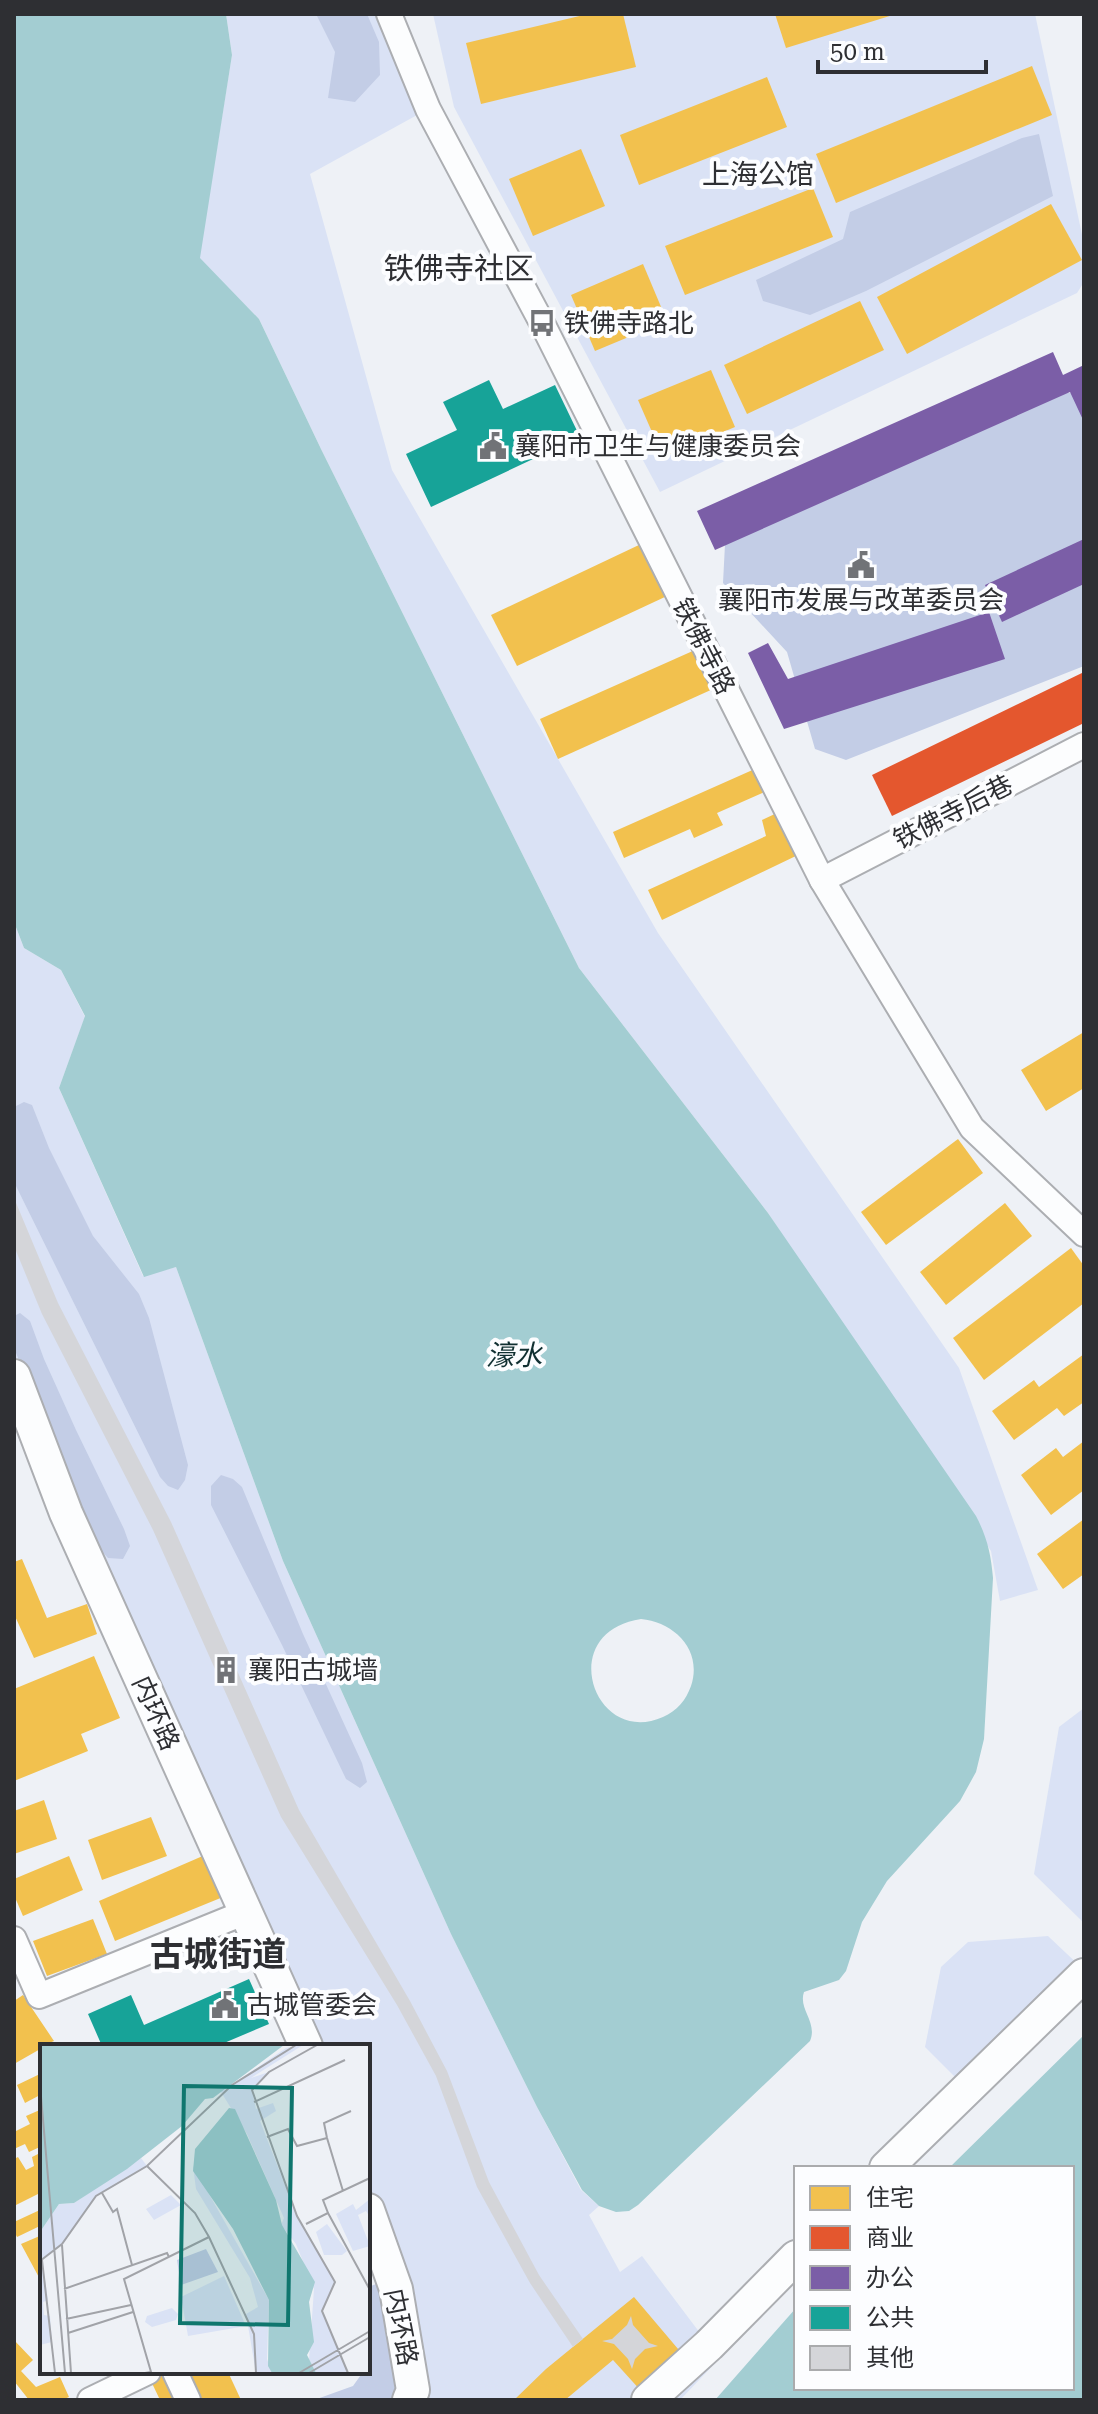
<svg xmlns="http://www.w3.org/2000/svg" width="1098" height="2414" viewBox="0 0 1098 2414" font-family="'Roboto Serif','Noto Sans SC',serif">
	<rect width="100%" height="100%" fill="#eef1f6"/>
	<!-- green -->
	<g fill="#dae2f5">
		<polygon points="226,14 389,14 428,109 310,174 392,470 658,933 959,1368 1038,1590 1000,1601 991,1551 768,1213 579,968 321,449 259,319 199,258 232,55"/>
		<polygon points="433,14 1035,14 1084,244 1084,282 1077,293 660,492 454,107"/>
		<polygon points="14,922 24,948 61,970 85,1017 59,1088 143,1276 176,1267 283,1561 451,1934 537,2107 581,2190 599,2206 589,2215 620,2272 642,2256 709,2345 721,2357 680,2400 409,2400 368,2210 368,2046 306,2046 14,1376"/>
		<polygon points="1084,1708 1084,1923 1034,1874 1059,1727"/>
		<polygon points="1048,1936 1084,1970 967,2089 925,2047 941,1967 968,1942"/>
	</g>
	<!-- forest -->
	<g fill="#c3cde6">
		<polygon points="316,14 367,14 379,42 380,75 355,102 328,98 335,52"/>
		<polygon points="1039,134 1053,196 866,291 810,315 763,301 756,280 843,239 850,212 1022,138"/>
		<polygon points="1030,390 1084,394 1084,666 846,760 815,749 787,652 723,583 726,525"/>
		<polygon points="24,1102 32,1105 49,1148 93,1236 139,1294 149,1318 188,1465 185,1480 178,1490 168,1486 160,1477 16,1186 14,1175 14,1107"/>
		<polygon points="20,1313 30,1321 44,1359 76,1430 124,1529 130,1546 123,1559 108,1558 94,1542 14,1348 14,1316"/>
		<polygon points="221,1475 233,1479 242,1487 303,1634 362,1763 367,1782 360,1788 346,1779 282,1645 211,1505 211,1486"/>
		<polygon points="379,2283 399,2384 393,2400 314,2400 353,2386 363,2372 368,2372 368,2287"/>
	</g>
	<!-- water -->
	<g fill="#a3cdd2" fill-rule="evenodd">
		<path d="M14,14H226L232,55L200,258L259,319L321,449L579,968L768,1213L976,1516C987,1537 991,1554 993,1578L984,1739L976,1772L960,1801L887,1881L862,1922L846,1971L839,1980L804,1992C798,2009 818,2022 810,2041L638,2205L629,2211L616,2212L599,2206L582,2190L537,2107L451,1934L283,1561L176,1267L144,1277L59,1088L85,1016L61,970L24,948L14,922ZM641,1619C674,1622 703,1650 691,1686C686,1700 677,1711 663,1717C594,1748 554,1632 641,1619Z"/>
		<polygon points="1084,2035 1084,2400 715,2400 796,2308 796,2388 1072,2388 1072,2168 949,2168"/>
	</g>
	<!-- homes -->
	<g fill="#f2c14e">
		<polygon points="588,14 623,14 636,67 481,104 466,43"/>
		<polygon points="775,14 893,14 893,15 786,48"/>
		<polygon points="1032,66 1052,115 836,203 816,154"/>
		<polygon points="767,77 787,127 639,185 620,135"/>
		<polygon points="581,149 605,206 533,236 509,179"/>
		<polygon points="813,188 833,237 685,295 665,246"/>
		<polygon points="1051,204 1082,260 907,354 877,297"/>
		<polygon points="643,264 667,321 595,351 571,295"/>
		<polygon points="860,301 884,350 747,414 724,365"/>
		<polygon points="711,370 735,427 663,457 638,400"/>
		<polygon points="641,544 667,596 517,666 491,615"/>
		<polygon points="695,650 713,689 558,759 540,719"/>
		<polygon points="757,768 767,791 717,813 723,825 694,838 690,829 624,858 613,832"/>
		<polygon points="779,812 800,854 662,920 648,890 766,836 762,820"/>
		<polygon points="1084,1032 1084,1088 1046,1111 1021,1070"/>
		<polygon points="958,1139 983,1173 886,1245 861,1212"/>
		<polygon points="1005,1203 1032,1236 946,1305 920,1272"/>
		<polygon points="1071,1248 1084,1266 1084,1303 984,1380 953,1338"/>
		<polygon points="1084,1354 1084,1402 1064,1416 1057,1408 1014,1440 992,1411 1034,1380 1039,1387"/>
		<polygon points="1084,1441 1084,1490 1051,1515 1021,1475 1056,1448 1063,1457"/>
		<polygon points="1084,1519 1084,1574 1063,1589 1037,1554"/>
		<polygon points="22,1559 47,1618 87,1604 97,1634 34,1658 14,1614 14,1562"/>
		<polygon points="94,1656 120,1718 81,1734 88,1751 14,1781 14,1689"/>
		<polygon points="44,1800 57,1839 14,1854 14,1811"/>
		<polygon points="151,1817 167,1856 102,1880 88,1840"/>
		<polygon points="205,1855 223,1897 115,1941 99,1901"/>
		<polygon points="69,1856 83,1890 23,1916 14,1895 14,1879"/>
		<polygon points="93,1919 107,1954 47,1976 33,1941"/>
		<polygon points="23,1995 54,2041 42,2046 42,2048 14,2064 14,2001"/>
		<polygon points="42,2073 42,2094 25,2103 17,2085"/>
		<polygon points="42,2109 42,2146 29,2152 25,2144 14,2149 14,2132 30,2124 26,2116"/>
		<polygon points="42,2152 42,2192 14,2206 14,2159 18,2157 26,2170 34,2166 32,2157"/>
		<polygon points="42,2209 42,2225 17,2237 14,2231 14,2222"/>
		<polygon points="42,2235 42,2283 21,2244"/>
		<polygon points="634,2297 684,2356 642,2392 613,2360 565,2400 514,2400 546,2369"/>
		<polygon points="14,2340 33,2360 21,2371 36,2387 60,2377 69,2397 62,2400 29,2400 14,2381"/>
		<polygon points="185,2372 228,2372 241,2400 197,2400"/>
		<polygon points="166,2373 178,2397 170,2400 160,2400 150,2379"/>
	</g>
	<!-- shops -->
	<polygon fill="#e4572e" points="1084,672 1084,723 892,816 872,775"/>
	<!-- offices -->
	<g fill="#7b5ea7">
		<polygon points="1053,352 1063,375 1084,365 1084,422 1070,392 715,550 697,511"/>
		<polygon points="1084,539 1084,584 1002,622 985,585"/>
		<polygon points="989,612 1005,659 784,729 748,653 768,643 788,679"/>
	</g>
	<!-- public -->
	<g fill="#17a398">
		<polygon points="489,380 503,409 555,385 580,437 431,507 406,454 457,430 443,402"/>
		<polygon points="249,1979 269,2024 217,2046 102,2046 88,2014 131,1995 144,2025"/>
	</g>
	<!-- building -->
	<g fill="#d4d5d9">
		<polygon points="14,1198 58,1303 171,1522 299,1810 410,2001 447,2071 489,2182 539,2275 583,2339 573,2347 530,2283 477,2187 436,2076 397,2005 281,1817 153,1530 42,1314 14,1246"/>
		<polygon points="631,2316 633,2325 649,2343 658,2346 645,2349 635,2359 632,2369 628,2359 614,2344 602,2341 612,2339 627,2325"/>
	</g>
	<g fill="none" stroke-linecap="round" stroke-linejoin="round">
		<!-- street casing -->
		<g stroke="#acaeb2" stroke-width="28">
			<g id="street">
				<polyline points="389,14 428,109 542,323 822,880 972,1128 1084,1234"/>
				<polyline points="822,880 1084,745"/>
				<polyline points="14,1939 39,1996 246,1912"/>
				<polyline points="175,2372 188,2400"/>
				<polyline points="90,2400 148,2372"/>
			</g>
		</g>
		<!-- secondary casing -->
		<g stroke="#acaeb2" stroke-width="36">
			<g id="secondary">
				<polyline points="14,1376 66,1513 306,2046"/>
				<polyline points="886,2168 1084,1975"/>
				<polyline points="368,2210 396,2289 413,2390 409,2400"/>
				<polyline points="648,2400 709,2345 796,2257"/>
			</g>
		</g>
		<!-- street -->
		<use href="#street" stroke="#fcfdfe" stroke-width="24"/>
		<!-- secondary -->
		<use href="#secondary" stroke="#fcfdfe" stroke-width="32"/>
	</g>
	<!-- icons -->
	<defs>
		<g id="bus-bare" transform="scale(2.16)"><path d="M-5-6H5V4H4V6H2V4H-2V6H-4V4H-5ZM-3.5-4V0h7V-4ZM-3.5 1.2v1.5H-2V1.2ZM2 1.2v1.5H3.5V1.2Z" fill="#717377" stroke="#fcfdff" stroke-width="2.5" paint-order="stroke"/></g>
		<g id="civic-bare" transform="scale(2.16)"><path d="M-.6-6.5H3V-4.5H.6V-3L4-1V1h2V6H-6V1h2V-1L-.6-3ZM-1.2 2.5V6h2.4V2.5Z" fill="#717377" stroke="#fcfdff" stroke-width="2.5" paint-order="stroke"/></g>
		<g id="building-bare" transform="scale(2.16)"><path d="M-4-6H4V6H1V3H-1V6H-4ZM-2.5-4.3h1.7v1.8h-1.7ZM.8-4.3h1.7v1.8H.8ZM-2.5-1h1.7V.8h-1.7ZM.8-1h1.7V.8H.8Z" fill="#717377" stroke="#fcfdff" stroke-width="2.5" paint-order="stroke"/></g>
	</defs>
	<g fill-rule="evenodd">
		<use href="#bus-bare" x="542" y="323"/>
		<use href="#civic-bare" x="493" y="446"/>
		<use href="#civic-bare" x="861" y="565"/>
		<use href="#building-bare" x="226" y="1670"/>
		<use href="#civic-bare" x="225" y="2005"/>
	</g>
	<g text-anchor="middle" stroke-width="8" stroke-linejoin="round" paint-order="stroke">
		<!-- poi labels -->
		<g font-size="26" fill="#2e2f33" stroke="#fcfdff" text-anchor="start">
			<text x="564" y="332">铁佛寺路北</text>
			<text x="515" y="455">襄阳市卫生与健康委员会</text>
			<text x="861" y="609" text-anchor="middle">襄阳市发展与改革委员会</text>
			<text x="248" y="1679">襄阳古城墙</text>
			<text x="247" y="2014">古城管委会</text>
		</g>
		<!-- street labels -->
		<g font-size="26" fill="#2e2f33" stroke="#fcfdff">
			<text transform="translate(704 646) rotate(63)" y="9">铁佛寺路</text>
			<text transform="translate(953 812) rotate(-27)" y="9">铁佛寺后巷</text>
			<text transform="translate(156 1713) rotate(66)" y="9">内环路</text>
			<text transform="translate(401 2327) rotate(79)" y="9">内环路</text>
		</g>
		<!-- neighbourhood labels -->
		<g font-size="28" fill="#2e2f33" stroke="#fcfdff">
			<text x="758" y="184">上海公馆</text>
		</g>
		<!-- water labels -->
		<g font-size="28" font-style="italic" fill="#102f31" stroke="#fcfdff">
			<text x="514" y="1365">濠水</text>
		</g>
		<!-- quarter labels -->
		<g font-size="30" fill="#2e2f33" stroke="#fcfdff">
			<text x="459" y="279">铁佛寺社区</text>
		</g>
		<!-- district labels -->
		<g font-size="34" font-weight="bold" fill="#2e2f33" stroke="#fcfdff">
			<text x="218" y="1966">古城街道</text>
		</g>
	</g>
	<!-- overview -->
	<g transform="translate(40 2044)">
		<rect width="330" height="330" fill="#eef1f6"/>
		<path d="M263,1L211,34L229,28L212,46L216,65L233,59L236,67L220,77L257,172L295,238L282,267L308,329H276L269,316L274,245L256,200L241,181L244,174L207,90L181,48L246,4ZM101,114L107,122L56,152L22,200L2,215L8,256L3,258L4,271L10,272L12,298L0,301V188L19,160L34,159ZM153,122L229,256L227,315L232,329H216L206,270L218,263L210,234L156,145ZM131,151L141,161L114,176L106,165ZM330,155V173L326,167L318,171L330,202L313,207L296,170L313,160L316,166ZM287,180L307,207L302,211H284L276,188ZM184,232L206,282L148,292L141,253ZM132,264L138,270L136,276L112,283L105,278L107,272Z" fill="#dae2f5"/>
		<path d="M166,205L178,228L141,241L137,216Z" fill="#c3cde6"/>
		<path d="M0,1H244L173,54L165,55L142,82L87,125L34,159L19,160L0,188ZM189,64L195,65L236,156L242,181L275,238L269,258L274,298L267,311L276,329H232L228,322L229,256L193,185L153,127L155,105Z" fill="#a3cdd2"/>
		<path fill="none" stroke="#a1a3a8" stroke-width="2" d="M277,1L229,28L212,46L257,172L295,238L282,267L308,329M0,41L25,329M214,58L305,16M227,93L248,85L257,102L287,94L303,147M287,94L284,79L311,67M107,122L155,169L169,193L214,290L216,329M62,149L73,168L77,165L92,221M288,169L330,246M266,180L288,169L283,156L330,134M22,201L31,329M2,216L15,329M0,217L22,200L56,152L107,122L192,41L256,1M24,245L127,209L129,213M26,275L91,261M28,289L93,268M105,329L111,328L84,235L169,193M259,329L330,287M269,329L330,293"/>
		<path fill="#0f766e" fill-opacity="0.15" stroke="#0f766e" stroke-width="4" d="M144,42L252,44L248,281L140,279Z"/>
		<rect width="330" height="330" fill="none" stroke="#2e2f33" stroke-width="4"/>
	</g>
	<!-- border -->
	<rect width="1098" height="2414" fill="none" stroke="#2e2f33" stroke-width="32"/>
	<!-- legend -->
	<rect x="794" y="2166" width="280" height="224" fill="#fcfdff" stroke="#aaabad" stroke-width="2"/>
	<rect x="810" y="2186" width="40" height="24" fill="#f2c14e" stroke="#aaabad" stroke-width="2"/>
	<text x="866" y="2206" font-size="24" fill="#2e2f33">住宅</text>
	<rect x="810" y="2226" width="40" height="24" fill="#e4572e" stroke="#aaabad" stroke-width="2"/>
	<text x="866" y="2246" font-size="24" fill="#2e2f33">商业</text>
	<rect x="810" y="2266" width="40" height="24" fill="#7b5ea7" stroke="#aaabad" stroke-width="2"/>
	<text x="866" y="2286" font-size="24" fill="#2e2f33">办公</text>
	<rect x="810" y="2306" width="40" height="24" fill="#17a398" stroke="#aaabad" stroke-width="2"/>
	<text x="866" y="2326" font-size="24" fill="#2e2f33">公共</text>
	<rect x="810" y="2346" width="40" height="24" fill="#d4d5d9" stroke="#aaabad" stroke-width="2"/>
	<text x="866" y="2366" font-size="24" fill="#2e2f33">其他</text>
	<!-- scale -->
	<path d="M818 60v12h168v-12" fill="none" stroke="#2e2f33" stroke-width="4"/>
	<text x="830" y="60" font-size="24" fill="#2e2f33" stroke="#fcfdff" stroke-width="6" paint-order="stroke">50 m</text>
</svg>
